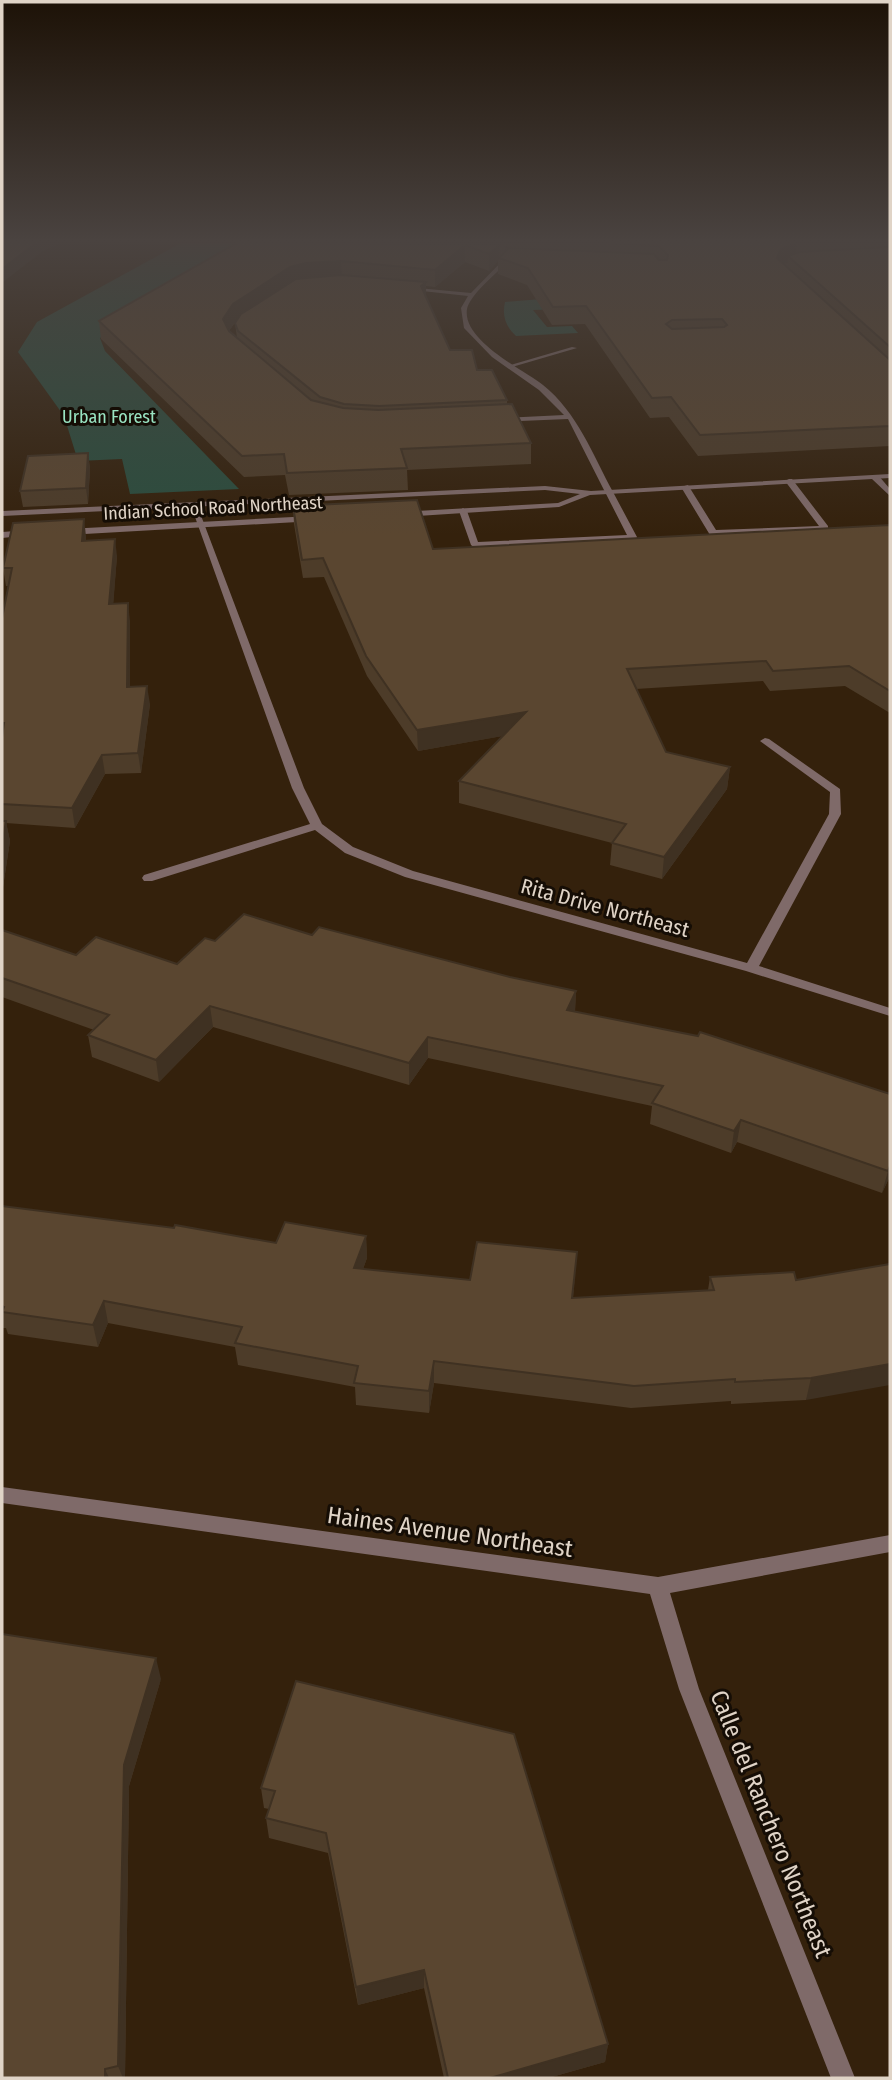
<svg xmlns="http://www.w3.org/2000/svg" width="892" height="2080" viewBox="0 0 892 2080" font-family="'Fira Sans Condensed',sans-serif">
	<rect width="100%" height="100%" fill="#34210c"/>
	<!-- green -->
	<g fill="#2b4d3e">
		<polygon points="181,243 261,243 121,322 100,338 105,351 239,489 130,494 122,459 78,461 64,416 18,352 37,322"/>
		<path d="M554,298L649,306L533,310L547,327L572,326L578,333L516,336C505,326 502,315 505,302Z"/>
	</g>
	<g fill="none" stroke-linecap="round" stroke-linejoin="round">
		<!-- service -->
		<g fill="#7f6a69" fill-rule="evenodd">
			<polygon points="572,347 577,348 512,367 507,366"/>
			<polygon points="872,475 878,475 890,489 890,496 872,479"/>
			<polygon points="789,479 792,479 828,526 828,530 710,535 681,487 688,485 716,530 819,526 785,481"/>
			<polygon points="609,490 613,492 637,537 636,539 475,548 471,545 459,511 463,508 467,511 478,542 627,535 605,492"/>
		</g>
		<!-- minor -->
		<g fill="#7f6a69" fill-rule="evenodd">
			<path d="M505,248L517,253C505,266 470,293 467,309C462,340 522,369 543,385C577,412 593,455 613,492L612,494L605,492L568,419L498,422V418H501L564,415L539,390L492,357L464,328L461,308L468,296L404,289L407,287L471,293L510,253Z"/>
			<polygon points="190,503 197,505 304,788 322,824 353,847 413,871 747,963 829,814 830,792 760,741 765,738 769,739 840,789 841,814 759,966 890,1008 890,1016 746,971 405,877 345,853 315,830 152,881 144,881 142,878 144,875 310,824 292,788"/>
			<polygon points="2,1487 658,1577 890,1535 890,1552 670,1593 699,1689 855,2078 831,2078 679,1689 650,1594 2,1503"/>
		</g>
		<!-- tertiary -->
		<g fill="#7f6a69" fill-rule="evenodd">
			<polygon points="890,474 890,478 590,495 559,507 402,517 399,516 399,512 558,503 580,494 545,490 2,516 2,511 545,486 591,491"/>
			<polygon points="312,516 315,517 315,521 67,535 63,532 67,529"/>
			<polygon points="29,530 33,533 32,535 2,538 2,532"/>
		</g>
	</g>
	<!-- wall -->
	<g fill="#4d3c29" fill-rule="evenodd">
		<path d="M237,243H890V446L698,456L669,417L650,418L585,324L552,325L527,285L498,274V261L489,271L465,262L435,287L426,286L425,296L450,350L477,370L507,400V404L531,443V464L407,470L408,490L289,495L285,475L244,477L101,339L99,321ZM506,246L512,248L505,251ZM236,321L235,323L237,338L229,331Z"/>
		<polygon points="88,453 90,469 88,504 23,507 20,491"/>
		<polygon points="293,506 433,549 890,525 890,713 845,686 770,691 763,681 636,689 666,752 730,767 727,789 662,879 610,865 612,843 459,803 459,781 502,736 418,751 367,676 324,577 303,578 294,524"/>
		<polygon points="86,536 86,541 117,556 113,604 130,621 130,687 150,704 141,773 105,774 75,828 6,823 10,841 2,894 2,618 8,586 6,586 3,568"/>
		<polygon points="2,930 76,955 177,964 215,941 312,935 576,991 575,1011 890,1094 890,1176 882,1193 737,1142 731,1153 650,1124 652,1106 428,1058 409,1085 213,1027 159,1082 92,1057 88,1035 94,1030 2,997"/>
		<polygon points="2,1206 276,1243 366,1236 367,1258 363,1269 470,1280 575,1274 573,1298 708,1290 710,1277 796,1280 890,1264 806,1400 731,1404 731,1401 631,1408 434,1383 429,1413 356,1405 355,1387 238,1365 235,1347 108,1323 98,1347 8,1334 6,1328 2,1328"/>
		<polygon points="161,1679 129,1786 125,2078 2,2078"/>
		<polygon points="296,1681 608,2044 605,2062 548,2078 444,2078 424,1988 358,2005 328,1853 269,1838 266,1818 269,1809 264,1808 261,1788"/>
	</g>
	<!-- shaded-wall -->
	<g fill="#3f3122">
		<polygon points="36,243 61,243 43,251 3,282 2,269"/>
		<polygon points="797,243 795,259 788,256 788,262 779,266 777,258 781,249"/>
		<polygon points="500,244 498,261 489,271 489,254"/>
		<polygon points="465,245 465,262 435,287 435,270"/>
		<polygon points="341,261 342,278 291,284 235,322 225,337 223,319 233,304 290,267 306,263"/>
		<polygon points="426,282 426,295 421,299 421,286"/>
		<polygon points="88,453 90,469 88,504 86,488"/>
		<polygon points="84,519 86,536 85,558 82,541"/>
		<polygon points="115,539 117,556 112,622 109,604"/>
		<polygon points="128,603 130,621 130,706 127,687"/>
		<polygon points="147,686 150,704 141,773 138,753"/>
		<polygon points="526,712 525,732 418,751 417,730"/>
		<polygon points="102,755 105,774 75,828 72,808"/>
		<polygon points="730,767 727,789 662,879 664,857"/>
		<polygon points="6,821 10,841 2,893 2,845"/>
		<polygon points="576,991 575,1012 567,1010"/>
		<polygon points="210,1006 213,1027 159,1082 156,1060"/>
		<polygon points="428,1037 428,1058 409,1085 409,1063"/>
		<polygon points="741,1120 737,1142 731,1153 734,1131"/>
		<polygon points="890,1166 890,1176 882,1193 888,1171"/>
		<polygon points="366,1236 367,1258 355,1290 354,1268"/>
		<polygon points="104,1301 108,1323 98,1347 93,1325"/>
		<polygon points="434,1361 434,1383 429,1413 429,1391"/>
		<polygon points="890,1364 890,1385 806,1400 811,1378"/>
		<polygon points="156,1658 161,1679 129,1786 125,2078 123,2078 118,2066 124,1765"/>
		<polygon points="424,1970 424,1988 358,2005 356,1987"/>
		<polygon points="608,2044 605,2062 548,2078 490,2078"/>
		<polygon points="105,2069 109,2078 105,2078"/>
	</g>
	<!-- building -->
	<g fill="#5a4630" stroke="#3f3122" stroke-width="2" fill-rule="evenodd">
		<polygon points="2,243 36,243 2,269"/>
		<polygon points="237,243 500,244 489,254 465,245 435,270 341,261 306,263 290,267 233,304 223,319 229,331 311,400 343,408 378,410 512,404 531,443 401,449 407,468 287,473 284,454 242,456 99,321"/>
		<path d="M610,243H796L781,249L777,258L890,360V426L700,435L671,397L652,398L586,306L553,307L528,268L499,258L509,248L654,254L659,260H667L668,255L659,246ZM722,319L727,325L724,327L672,329L666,324L672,320Z"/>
		<polygon points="890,247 890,347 788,256 799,252"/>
		<polygon points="341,275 426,282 421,286 450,350 472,350 477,370 492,370 507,400 379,406 344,404 320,397 238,331 235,323 241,314 296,279"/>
		<polygon points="88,453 86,488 20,491 28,456"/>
		<polygon points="417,500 433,549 890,525 890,691 849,666 773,671 766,661 627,669 666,752 730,767 664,857 612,843 626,824 459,781 526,712 417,730 366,656 323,558 302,560 293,506"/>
		<polygon points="84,519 82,541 115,539 109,604 128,603 127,687 147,686 138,753 102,755 72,808 2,804 2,737 4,723 2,723 2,618 12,568 3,568 13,523"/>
		<polygon points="2,821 6,821 2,845"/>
		<polygon points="244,914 312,935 319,927 510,977 576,991 567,1010 698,1036 700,1032 890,1094 890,1166 888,1171 741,1120 734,1131 652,1103 663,1086 428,1037 409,1063 210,1006 156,1060 88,1035 109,1015 2,978 2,930 76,955 96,937 177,964 205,938 215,941"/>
		<polygon points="2,1206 174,1228 175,1225 276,1243 285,1222 366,1236 354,1268 470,1280 477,1242 577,1252 572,1298 714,1290 710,1277 794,1272 796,1280 890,1264 890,1364 811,1378 735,1382 735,1379 634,1386 434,1361 429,1391 354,1383 358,1366 235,1343 242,1327 104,1301 93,1325 2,1312 4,1307 2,1306"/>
		<polygon points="2,1634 156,1658 124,1765 118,2066 105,2069 105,2078 2,2078"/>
		<polygon points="296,1681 514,1734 608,2044 490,2078 448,2078 424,1970 356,1987 326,1833 266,1818 275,1791 261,1788"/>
	</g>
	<!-- sky -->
	<linearGradient id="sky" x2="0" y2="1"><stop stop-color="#1d1207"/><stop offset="0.45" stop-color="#4a4340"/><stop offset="1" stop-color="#4a4340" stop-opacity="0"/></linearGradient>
	<rect width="892" height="535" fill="url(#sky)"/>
	<g text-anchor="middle" stroke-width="6" stroke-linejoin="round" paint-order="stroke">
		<!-- far-park labels -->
		<g font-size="18" fill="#99e4c2" stroke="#150d05">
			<text x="109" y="423">Urban Forest</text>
		</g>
		<!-- far-street labels -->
		<g font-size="18" fill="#e0d4c7" stroke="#150d05">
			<text transform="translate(213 508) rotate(-3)" y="6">Indian School Road Northeast</text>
		</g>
		<!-- street labels -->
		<g font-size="21" fill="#e0d4c7" stroke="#150d05">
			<text transform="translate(605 908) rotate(15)" y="7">Rita Drive Northeast</text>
		</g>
		<!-- near-street labels -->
		<g font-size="24" fill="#e0d4c7" stroke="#150d05">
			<text transform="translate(450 1532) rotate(8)" y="8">Haines Avenue Northeast</text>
			<text transform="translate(771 1824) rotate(68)" y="8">Calle del Ranchero Northeast</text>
		</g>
	</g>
	<!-- border -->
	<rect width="892" height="2080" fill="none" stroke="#e0d4c7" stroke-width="7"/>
</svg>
